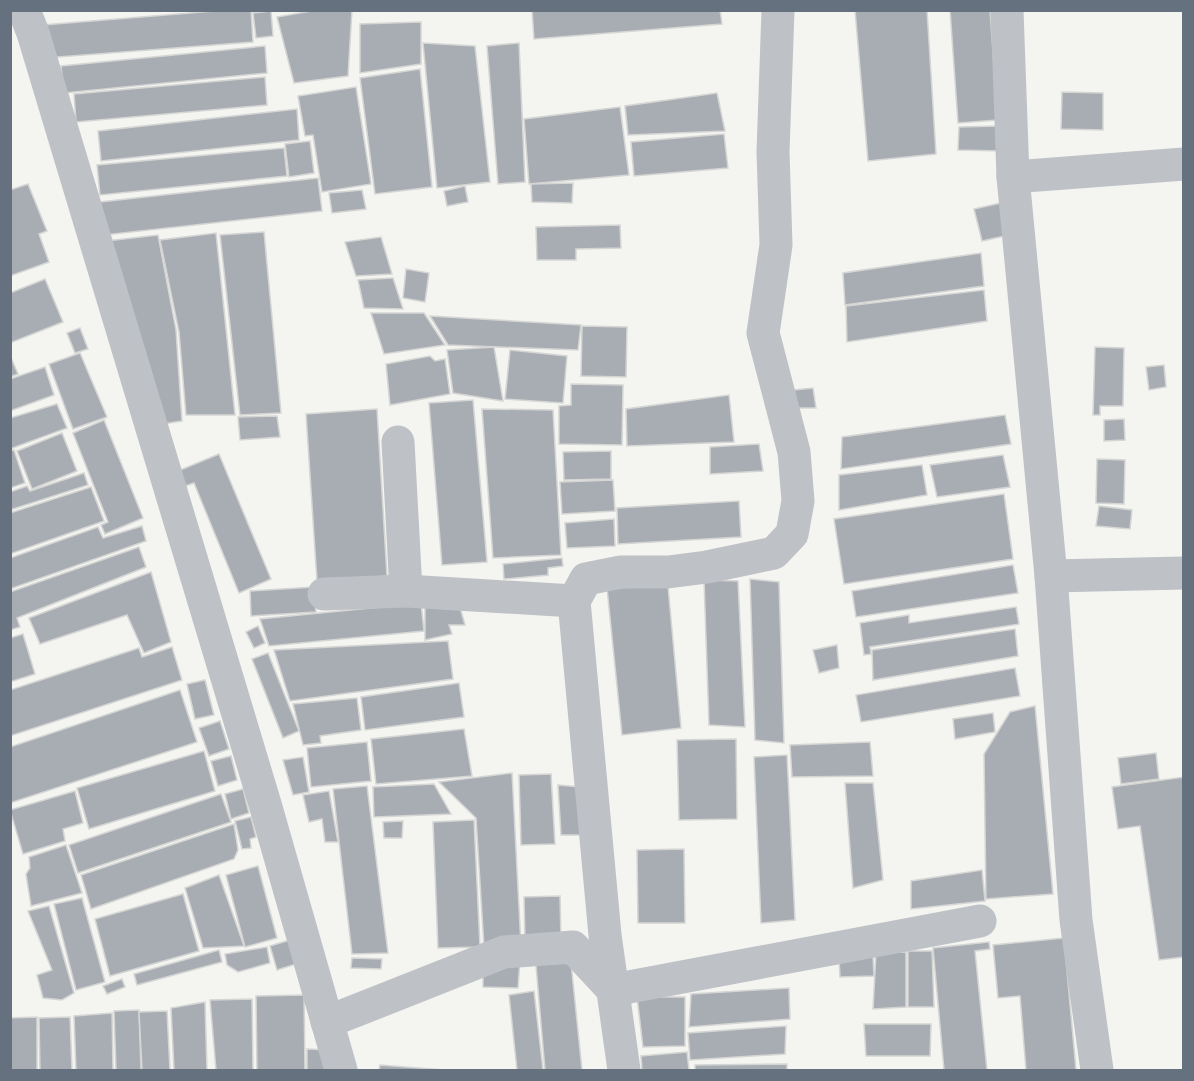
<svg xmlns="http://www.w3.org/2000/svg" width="1194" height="1081" viewBox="0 0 1194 1081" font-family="'DejaVu Sans',sans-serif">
	<rect width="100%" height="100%" fill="#f4f4f1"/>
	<!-- building -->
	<g fill="#a8adb4" stroke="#d5d6d4" stroke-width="1.5">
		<polygon points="227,10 251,10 253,42 45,58 43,25"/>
		<polygon points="317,10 352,10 348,76 294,83 277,17"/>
		<polygon points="532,10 720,10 722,24 534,39"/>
		<polygon points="855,10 927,10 936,154 868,161"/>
		<polygon points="950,10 990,10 998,120 958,123"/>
		<polygon points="271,11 273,36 256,38 253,13"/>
		<polygon points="421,22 421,64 360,73 360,24"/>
		<polygon points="423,43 475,46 490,182 437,188"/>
		<polygon points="519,43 525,182 498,184 487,46"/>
		<polygon points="265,46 267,73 64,93 61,66"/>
		<polygon points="420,69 432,187 375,194 360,78"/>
		<polygon points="265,77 267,105 76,122 74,94"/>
		<polygon points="356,87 371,184 322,192 313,135 305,136 298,96"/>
		<polygon points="1062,92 1103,93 1103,130 1061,129"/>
		<polygon points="717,93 725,131 628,135 625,106"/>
		<polygon points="620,107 629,175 529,184 524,119"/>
		<polygon points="297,109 299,140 101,161 98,131"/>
		<polygon points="999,126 1001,151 958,150 959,127"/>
		<polygon points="724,134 728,168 634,176 631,142"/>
		<polygon points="310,141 314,173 289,177 285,144"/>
		<polygon points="284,148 287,176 100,195 97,165"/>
		<polygon points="318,178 322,211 104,235 100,202"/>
		<polygon points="573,183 572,203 532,202 531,184"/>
		<polygon points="28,184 47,231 39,234 49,262 10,276 10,190"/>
		<polygon points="465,186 468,202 447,206 444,191"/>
		<polygon points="362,190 366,209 332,213 329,193"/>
		<polygon points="1001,203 1009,235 982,241 974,209"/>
		<polygon points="620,225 621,248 576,249 576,260 537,260 536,227"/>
		<polygon points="264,232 281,413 240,415 220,235"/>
		<polygon points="216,233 235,415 186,415 179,332 160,240"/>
		<polygon points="158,235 176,330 182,421 163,424 98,242"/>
		<polygon points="381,237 392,274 356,276 345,242"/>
		<polygon points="981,253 984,286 845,305 843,273"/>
		<polygon points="406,269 429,273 425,302 403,298"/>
		<polygon points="393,278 403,309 364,308 358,280"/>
		<polygon points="45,279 63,322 10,343 10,293"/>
		<polygon points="984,290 987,321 847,342 846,306"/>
		<polygon points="371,313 424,313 445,345 384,354"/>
		<polygon points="430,316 581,325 578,350 448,345"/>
		<polygon points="582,326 627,327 626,377 581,376"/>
		<polygon points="80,328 88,349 75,353 67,333"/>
		<polygon points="494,347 503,401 453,393 447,350"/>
		<polygon points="1095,347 1124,348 1123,406 1100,406 1100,415 1093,415"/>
		<polygon points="510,350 567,356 563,403 505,399"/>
		<polygon points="80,353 107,417 73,429 49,364"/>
		<polygon points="10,355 18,374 10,377"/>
		<polygon points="430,356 435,361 445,359 450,394 390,405 386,364"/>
		<polygon points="1164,365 1166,387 1149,390 1146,367"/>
		<polygon points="45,367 54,395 10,411 10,379"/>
		<polygon points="571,384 623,385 622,445 559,444 559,406 571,405"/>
		<polygon points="813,388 816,408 789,408 785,391"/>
		<polygon points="729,395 734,442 627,446 626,409"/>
		<polygon points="473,400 487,562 442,565 429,403"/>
		<polygon points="57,404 67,428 10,449 10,418"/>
		<polygon points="377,409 387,576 317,581 306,414"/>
		<polygon points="482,409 553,410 561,555 493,558"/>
		<polygon points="1005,415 1011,444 841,469 842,437"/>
		<polygon points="277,416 280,437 240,440 238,417"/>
		<polygon points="1124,419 1125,440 1104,441 1104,420"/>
		<polygon points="104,420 143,518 105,534 101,525 108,522 73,433"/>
		<polygon points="62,433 77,471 32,489 17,451"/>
		<polygon points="759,444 763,471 710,474 710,447"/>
		<polygon points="14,450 25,483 10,488 10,451"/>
		<polygon points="611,451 611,479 564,480 563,452"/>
		<polygon points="219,454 271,579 239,593 194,483 185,486 178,471"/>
		<polygon points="1003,455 1010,487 937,497 930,465"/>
		<polygon points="1097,459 1125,460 1124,504 1096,503"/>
		<polygon points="922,465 927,495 839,510 839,475"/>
		<polygon points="84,473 88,485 10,510 10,492 27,486 30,491"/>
		<polygon points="613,480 615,511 562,514 560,482"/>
		<polygon points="91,487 104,521 10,554 10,513"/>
		<polygon points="1004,494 1013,559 844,584 834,519"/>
		<polygon points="739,501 741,537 618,544 617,508"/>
		<polygon points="1099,506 1132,510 1130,529 1096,526"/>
		<polygon points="614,519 615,546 567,548 565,523"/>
		<polygon points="142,526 146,541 10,589 10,558 98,527 103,538"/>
		<polygon points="139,547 146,567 17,618 20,627 10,630 10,592"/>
		<polygon points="562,558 563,566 548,568 548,575 504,579 503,564"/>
		<polygon points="1013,565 1018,593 856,617 852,591"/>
		<polygon points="151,572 171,642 144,653 127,615 40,644 29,618"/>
		<polygon points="750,579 779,582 784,743 755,740"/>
		<polygon points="704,580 738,581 745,727 709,725"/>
		<polygon points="668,586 681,728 622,735 607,588"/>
		<polygon points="314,587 316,612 251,616 250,591"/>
		<polygon points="425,601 459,604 465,625 449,625 452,634 425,640"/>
		<polygon points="421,603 424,631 269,646 260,619"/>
		<polygon points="1016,607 1019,624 870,647 871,654 864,655 860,623 909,615 909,623"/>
		<polygon points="258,626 265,643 254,648 246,632"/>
		<polygon points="1015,629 1018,656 873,680 872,650"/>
		<polygon points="23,634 35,674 10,682 10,638"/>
		<polygon points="448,641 453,679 290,701 274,650"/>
		<polygon points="837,645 839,668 819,673 813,650"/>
		<polygon points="172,647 182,680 10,736 10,690 139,648 142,657"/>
		<polygon points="268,653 299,731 283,738 252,659"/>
		<polygon points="1015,668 1020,696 861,722 856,695"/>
		<polygon points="205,680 214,715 195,719 187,684"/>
		<polygon points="459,683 464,717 365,730 361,697"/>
		<polygon points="180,690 197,742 10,803 10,747"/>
		<polygon points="357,698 361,730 320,736 321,743 303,745 293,704"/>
		<polygon points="1035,706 1053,894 986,899 984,754 1010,712"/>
		<polygon points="993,713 995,732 955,739 953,719"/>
		<polygon points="220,721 229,749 209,756 199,728"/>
		<polygon points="464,729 472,776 376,784 371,739"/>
		<polygon points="736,739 737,819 679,820 677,740"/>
		<polygon points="367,742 371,781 311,787 307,748"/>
		<polygon points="870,742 873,776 792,777 790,745"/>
		<polygon points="204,751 215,791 89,829 77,788"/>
		<polygon points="1156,753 1159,779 1121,784 1118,758"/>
		<polygon points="787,755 795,920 761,923 754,757"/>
		<polygon points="231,756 237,780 218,786 211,761"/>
		<polygon points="303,757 309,792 293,795 283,760"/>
		<polygon points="512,773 521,946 484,947 476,818 439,782"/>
		<polygon points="551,774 555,844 521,845 519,775"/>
		<polygon points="1184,777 1184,957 1159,960 1140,826 1118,829 1112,787"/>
		<polygon points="845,783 873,783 883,880 853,888"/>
		<polygon points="434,784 451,814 374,817 373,787"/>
		<polygon points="558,785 581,787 582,835 561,835"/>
		<polygon points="367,786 388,953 352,954 333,789"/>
		<polygon points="243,789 249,813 231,819 225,794"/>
		<polygon points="75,791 83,823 63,829 65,841 23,854 10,810"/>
		<polygon points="329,791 338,842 325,842 322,819 309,822 303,795"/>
		<polygon points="221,794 231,822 78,873 69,845"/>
		<polygon points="251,817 256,837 250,839 251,848 242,849 235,821"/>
		<polygon points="474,820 480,947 438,948 433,822"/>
		<polygon points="403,821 402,838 384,838 383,822"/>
		<polygon points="234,824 238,850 234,859 91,909 81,875"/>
		<polygon points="66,845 82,893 31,906 26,874 30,868 29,857"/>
		<polygon points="684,849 685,923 638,923 637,850"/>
		<polygon points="258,866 277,938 245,947 226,875"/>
		<polygon points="982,870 985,901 911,909 911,881"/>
		<polygon points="219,875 244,946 203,948 185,888"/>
		<polygon points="183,894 199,951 110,976 95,919"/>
		<polygon points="560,896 561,941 525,941 524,897"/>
		<polygon points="82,898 105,982 76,990 54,904"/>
		<polygon points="49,906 74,993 62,1000 43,998 37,975 52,970 28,911"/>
		<polygon points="1064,938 1076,1070 1026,1070 1020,996 998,998 993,945"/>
		<polygon points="290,940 296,964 277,970 270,946"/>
		<polygon points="989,942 990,949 975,951 987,1070 944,1070 933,948"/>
		<polygon points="267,947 270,963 238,972 227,965 225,954"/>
		<polygon points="219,950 222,962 137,985 134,974"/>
		<polygon points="908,951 932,951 934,1007 908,1007"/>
		<polygon points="906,952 906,1007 873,1009 876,953"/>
		<polygon points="570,953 582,1070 545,1070 535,954"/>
		<polygon points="873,957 874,976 840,977 839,958"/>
		<polygon points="352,958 382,959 381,969 351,968"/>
		<polygon points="483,960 520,961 518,988 483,987"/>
		<polygon points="122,979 125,987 107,994 103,986"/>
		<polygon points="789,988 790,1019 689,1027 691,994"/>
		<polygon points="534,991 543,1070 517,1070 509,995"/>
		<polygon points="304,995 305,1070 257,1070 256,996"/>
		<polygon points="637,997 685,997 685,1046 643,1047"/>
		<polygon points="252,999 253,1070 216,1070 210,1000"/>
		<polygon points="205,1002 207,1070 174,1070 171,1008"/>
		<polygon points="139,1010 141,1070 116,1070 114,1011"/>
		<polygon points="167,1011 170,1070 142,1070 139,1012"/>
		<polygon points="112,1013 113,1070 76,1070 74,1016"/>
		<polygon points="37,1017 37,1070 10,1070 10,1018"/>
		<polygon points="70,1017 72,1070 40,1070 39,1018"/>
		<polygon points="864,1024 931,1024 930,1056 866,1056"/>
		<polygon points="786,1026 785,1054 690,1060 688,1033"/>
		<polygon points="307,1049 329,1050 328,1070 307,1070"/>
		<polygon points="687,1052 689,1070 642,1070 641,1056"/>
		<polygon points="787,1064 787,1070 695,1070 695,1065"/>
		<polygon points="380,1065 445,1070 379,1070"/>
	</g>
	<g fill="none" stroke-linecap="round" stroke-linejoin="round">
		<!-- minor -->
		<g stroke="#bec1c5" stroke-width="33">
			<polyline points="24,10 33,33 265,804 341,1070"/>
			<polyline points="1007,10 1013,177 1051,576 1076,920 1097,1070"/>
			<polyline points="1013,177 1184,164"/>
			<polyline points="398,442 406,591 574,601"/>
			<polyline points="1051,576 1184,573"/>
			<polyline points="324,594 406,591"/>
			<polyline points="327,1022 504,952 573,947 613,990 980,921"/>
			<polyline points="624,1070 605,935 574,601 586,579 621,572 668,572 707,567 774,553 792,534 798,501 794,452 763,333 776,245 773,152 778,10"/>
		</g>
	</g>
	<!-- border -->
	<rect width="1194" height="1081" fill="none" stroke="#667180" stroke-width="24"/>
</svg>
